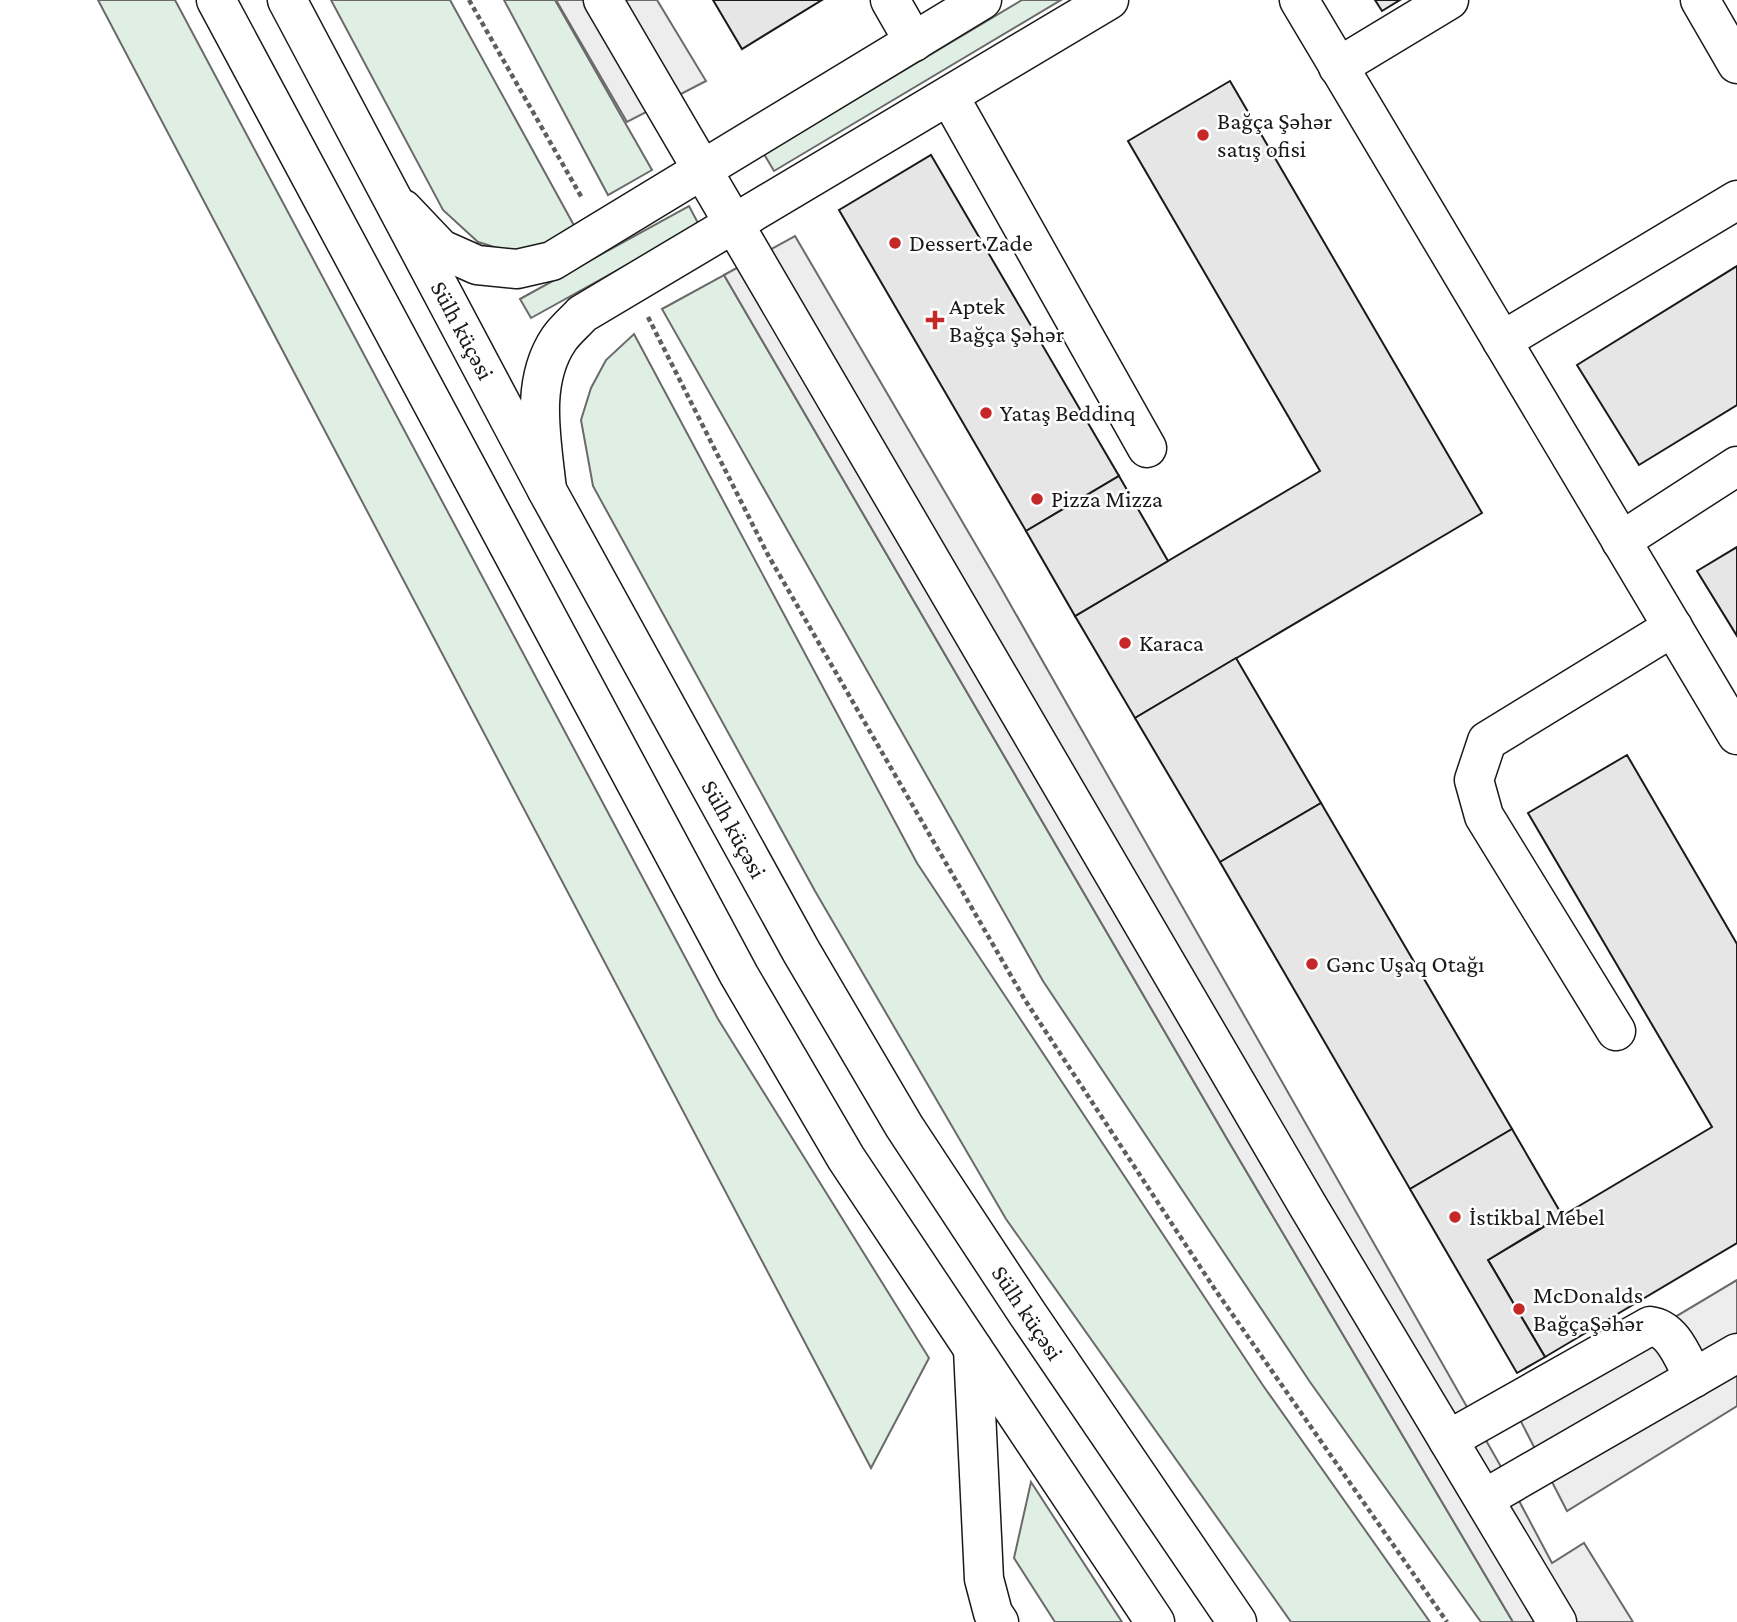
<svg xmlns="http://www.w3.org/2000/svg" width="1737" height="1622" viewBox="0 0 1737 1622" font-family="'Crimson Pro',serif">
	<rect width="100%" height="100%" fill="#fff"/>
	<!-- green -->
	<g fill="#e0efe3" stroke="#6a6a6a" stroke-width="2">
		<polygon points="98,0 175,0 718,1019 929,1358 871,1468"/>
		<polygon points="331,0 450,0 576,229 549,250 514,253 478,242 443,210"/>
		<polygon points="504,0 555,0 652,170 608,195"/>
		<polygon points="1022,0 1061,0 774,171 764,154"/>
		<polygon points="689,206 699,225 531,318 520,299"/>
		<polygon points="724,275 1226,1137 1513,1622 1481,1622 1310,1382 1043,981 662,309"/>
		<polygon points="634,334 917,863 1262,1384 1430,1622 1291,1622 1006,1219 815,891 593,486 581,420 591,388 606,360"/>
		<polygon points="1031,1482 1122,1622 1055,1622 1014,1558"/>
	</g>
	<!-- parking -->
	<g fill="#ededed" stroke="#6a6a6a" stroke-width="2">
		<polygon points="556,0 657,0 706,81 627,122"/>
		<polygon points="795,236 997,581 1500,1465 1552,1563 1584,1543 1633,1622 1513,1622 1226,1137 724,275"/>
		<polygon points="1737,1280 1737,1406 1567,1511 1516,1412"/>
	</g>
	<!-- building -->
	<g fill="#e6e6e6" stroke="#1a1a1a" stroke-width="2">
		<polygon points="713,0 822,0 742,49"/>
		<polygon points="1375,0 1400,0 1382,11"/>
		<polygon points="1230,81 1482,513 1135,718 1075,616 1320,471 1128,141"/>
		<polygon points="931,155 1119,476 1026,531 839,210"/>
		<polygon points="1737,266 1737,405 1639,465 1577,365"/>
		<polygon points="1119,476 1168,561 1075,616 1026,531"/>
		<polygon points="1737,547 1737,636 1697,571"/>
		<polygon points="1236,658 1321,803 1220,862 1135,718"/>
		<polygon points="1627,755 1737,944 1737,1243 1545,1357 1488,1260 1712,1127 1528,813"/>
		<polygon points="1321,803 1512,1129 1410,1189 1220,862"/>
		<polygon points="1512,1129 1562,1215 1488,1260 1545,1357 1517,1373 1410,1189"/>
	</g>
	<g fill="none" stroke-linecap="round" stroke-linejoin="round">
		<!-- minor casing -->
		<g stroke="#1a1a1a" stroke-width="41">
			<g id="minor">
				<polyline points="603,0 1308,1206 1557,1622"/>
				<polyline points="890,0 914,42"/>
				<polyline points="1299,0 1737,735"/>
				<polyline points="1700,0 1737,64"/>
				<polyline points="1338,67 1449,0"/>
				<polyline points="949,96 1147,448"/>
				<polyline points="403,209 441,249 477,265 517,269 552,261 982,0"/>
				<polyline points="1502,341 1737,200"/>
				<path d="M547,490C542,441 529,383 559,339C565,330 575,322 582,314L1109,0"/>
				<polyline points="1621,541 1737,466"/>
				<polyline points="1616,1031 1484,816 1474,780 1487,741 1673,627"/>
				<polyline points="973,1349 984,1579 993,1613 999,1622"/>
				<path d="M1448,1440L1650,1326C1674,1329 1683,1359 1694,1378"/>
				<polyline points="1484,1499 1737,1353"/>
			</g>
		</g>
		<!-- highway casing -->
		<g stroke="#1a1a1a" stroke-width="41">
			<g id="highway">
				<polyline points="216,0 739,975 846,1158 1155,1622"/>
				<path id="s1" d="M287,0L548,492L801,951L904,1126L1027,1313L1237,1622"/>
			</g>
		</g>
		<!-- path -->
		<g stroke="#5f5f5f" stroke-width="4.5" stroke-dasharray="5 3.5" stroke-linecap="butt">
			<polyline points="469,0 582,198"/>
			<polyline points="648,317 768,555 1025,1000 1214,1288 1447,1622"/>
		</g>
		<!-- minor -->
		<use href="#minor" stroke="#fff" stroke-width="38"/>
		<!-- highway -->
		<use href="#highway" stroke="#fff" stroke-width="38"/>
	</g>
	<!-- markers -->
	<g fill="#c62828" stroke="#fff" stroke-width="2.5">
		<circle cx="1203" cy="135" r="7"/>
		<circle cx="895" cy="243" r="7"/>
		<path d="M931.5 309.5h7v7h7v7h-7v7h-7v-7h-7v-7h7z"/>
		<circle cx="986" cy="413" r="7"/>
		<circle cx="1037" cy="499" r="7"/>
		<circle cx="1125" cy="643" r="7"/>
		<circle cx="1312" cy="964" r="7"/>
		<circle cx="1455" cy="1217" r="7"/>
		<circle cx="1519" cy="1309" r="7"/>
	</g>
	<g text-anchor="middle" stroke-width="5" stroke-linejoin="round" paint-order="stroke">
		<!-- poi labels -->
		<g font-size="24" fill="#1a1a1a" stroke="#fff" text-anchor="start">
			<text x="1217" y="129">Bağça Şəhər<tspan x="1217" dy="28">satış ofisi</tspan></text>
			<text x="909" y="251">Dessert Zade</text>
			<text x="949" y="314">Aptek<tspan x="949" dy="28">Bağça Şəhər</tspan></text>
			<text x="1000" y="421">Yataş Beddinq</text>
			<text x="1051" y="507">Pizza Mizza</text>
			<text x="1139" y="651">Karaca</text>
			<text x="1326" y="972">Gənc Uşaq Otağı</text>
			<text x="1469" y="1225">İstikbal Mebel</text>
			<text x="1533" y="1303">McDonalds<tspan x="1533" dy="28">BağçaŞəhər</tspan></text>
		</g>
		<!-- street labels -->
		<g font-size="24" fill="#1a1a1a" stroke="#fff">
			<text dy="8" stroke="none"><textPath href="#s1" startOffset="374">Sülh küçəsi</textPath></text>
			<text dy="8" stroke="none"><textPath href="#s1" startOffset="942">Sülh küçəsi</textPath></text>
			<text dy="8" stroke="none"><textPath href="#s1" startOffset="1508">Sülh küçəsi</textPath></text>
		</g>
	</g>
</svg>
